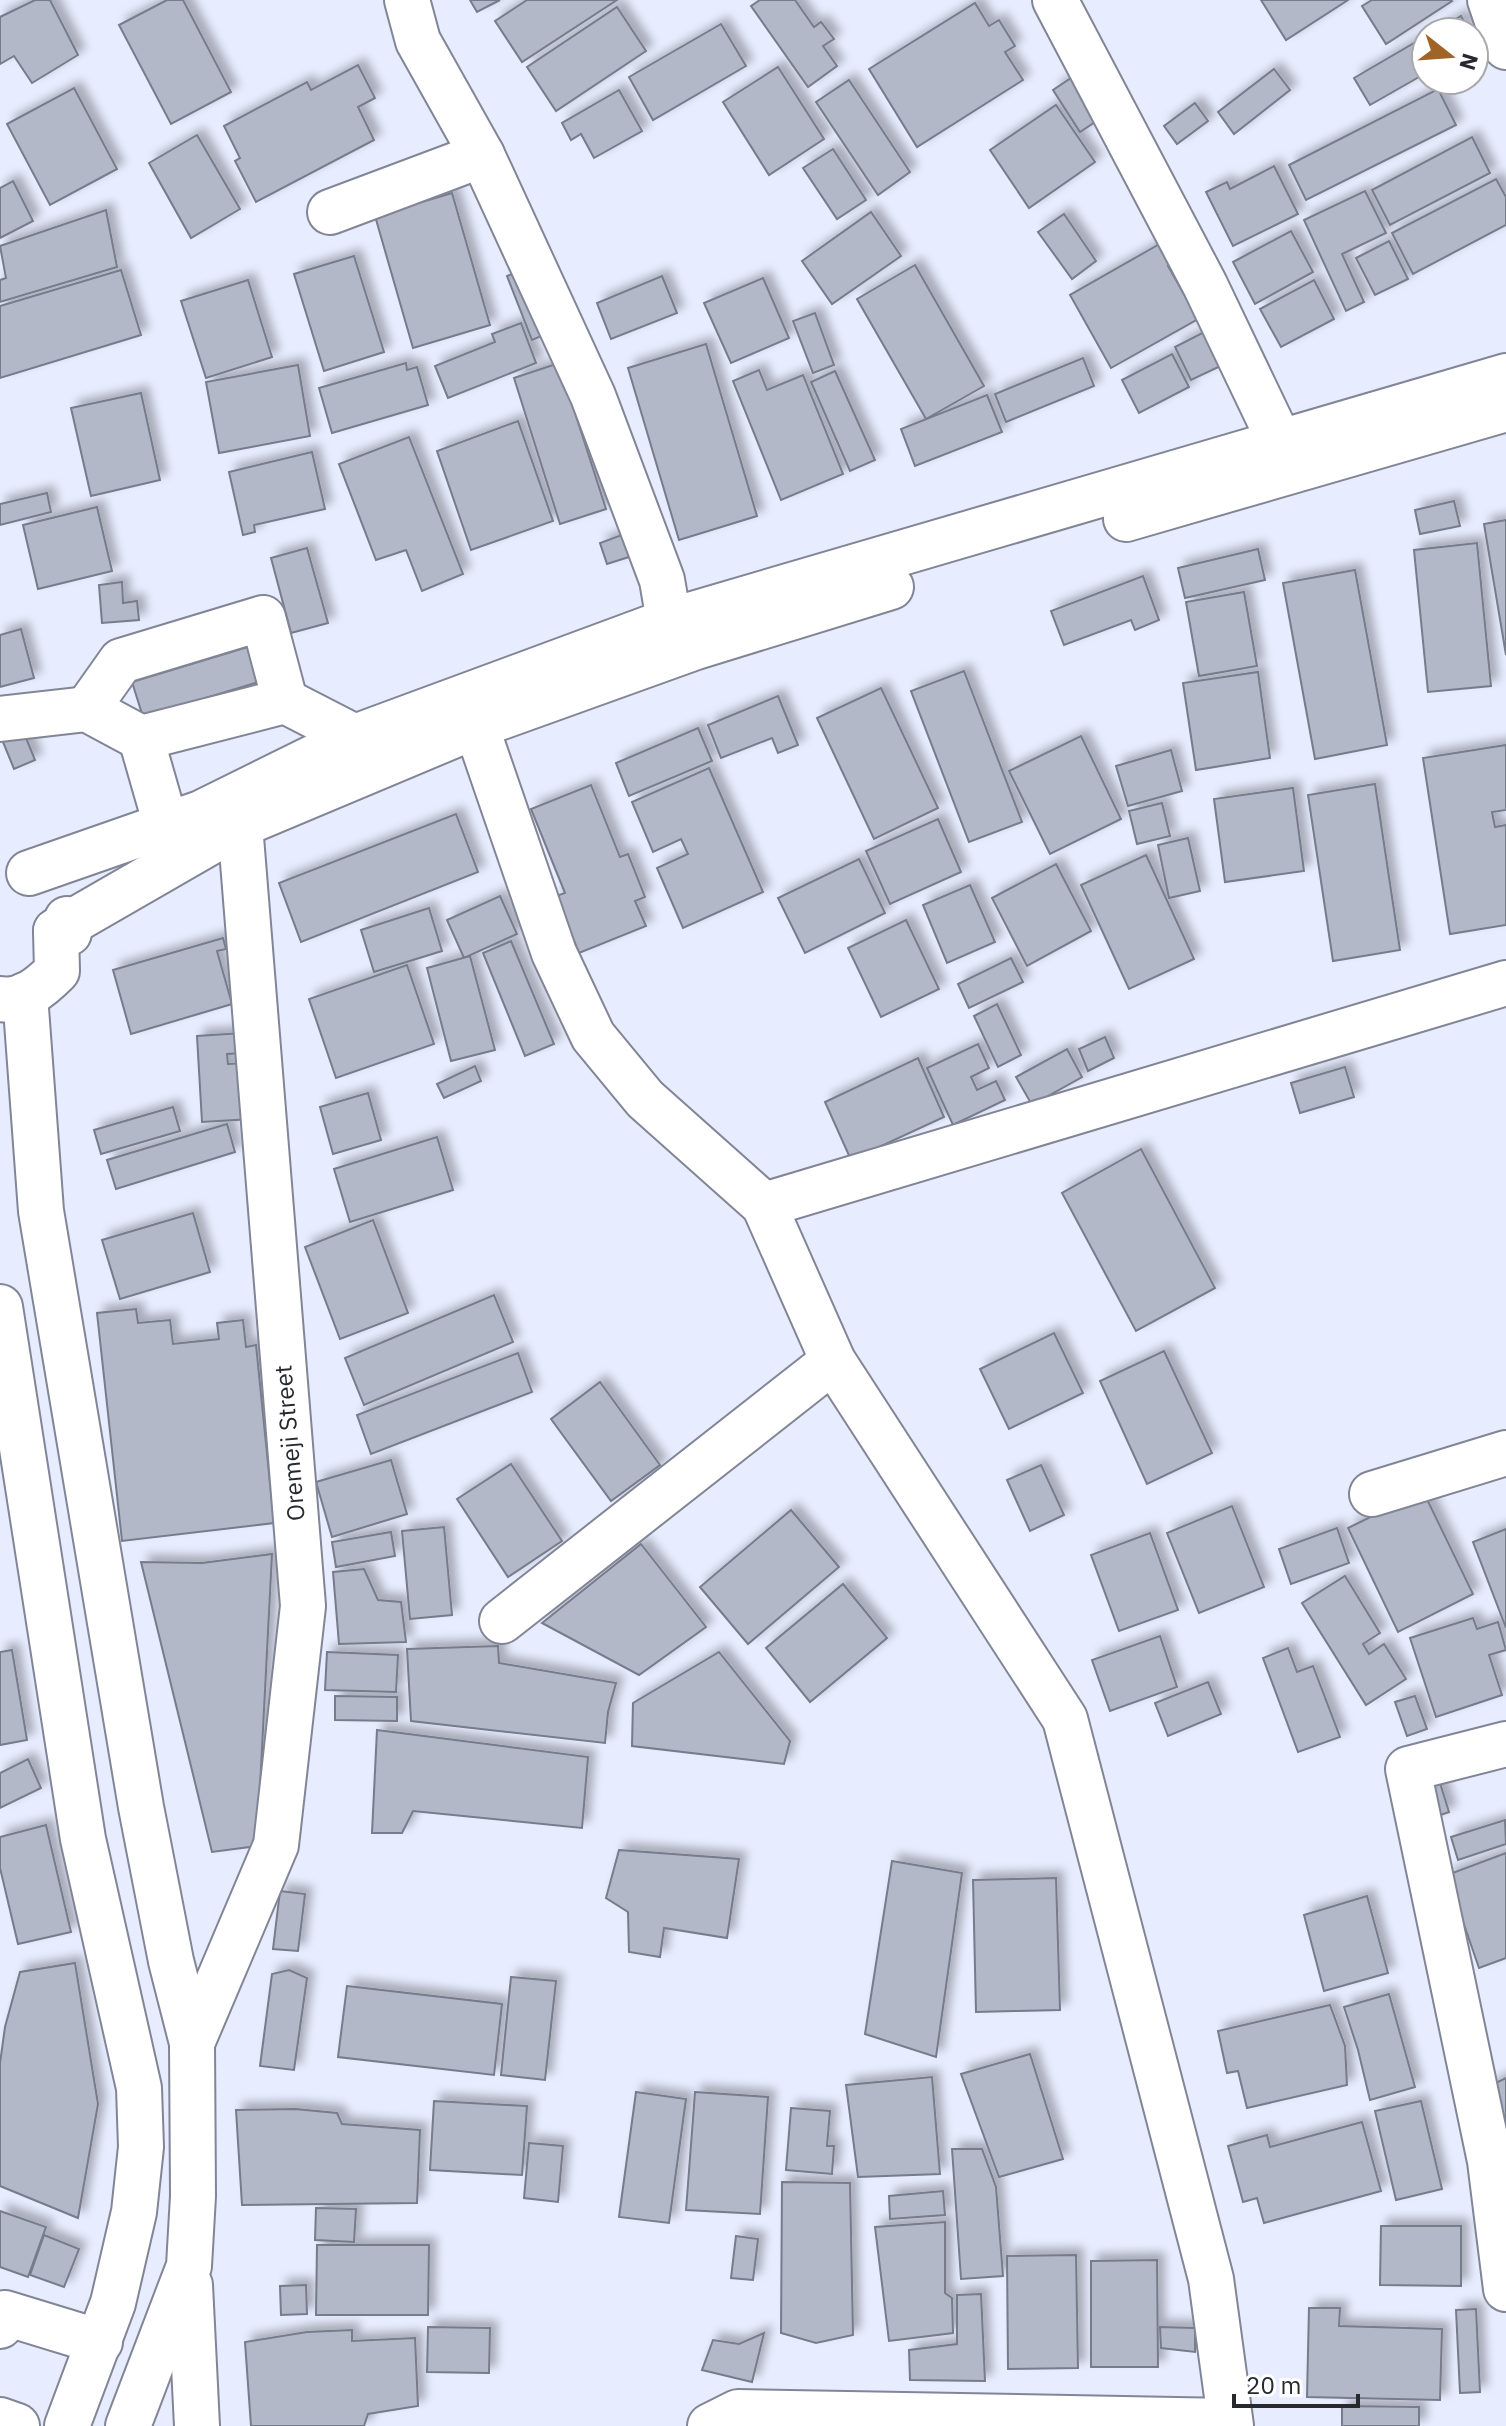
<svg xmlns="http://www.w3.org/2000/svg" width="1506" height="2426" viewBox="0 0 1506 2426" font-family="'IBM Plex Sans',sans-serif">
	<defs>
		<filter id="shadow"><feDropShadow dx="7" dy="-7" stdDeviation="4" flood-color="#0004"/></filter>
	</defs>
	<rect width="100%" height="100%" fill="#e7ecfe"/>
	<!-- building -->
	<g fill="#b3b8c9" stroke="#777b8b" stroke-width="2" filter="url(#shadow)">
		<polygon points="35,0 50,0 78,55 32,83 14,56 0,64 0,17"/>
		<polygon points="167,0 183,0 231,92 171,124 119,25"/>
		<polygon points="470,0 500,0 477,12"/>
		<polygon points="527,0 617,0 522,62 495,21"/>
		<polygon points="760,0 795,0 814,27 821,22 834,39 823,46 837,66 808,87 751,6"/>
		<polygon points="1261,0 1348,0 1286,40"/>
		<polygon points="1372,0 1451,0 1452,1 1386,44 1362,6"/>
		<polygon points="975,3 989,26 999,20 1015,46 1005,52 1023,80 917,147 869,69"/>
		<polygon points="617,7 646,51 556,111 527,67"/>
		<polygon points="1461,16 1470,32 1434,32"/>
		<polygon points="721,24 746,66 653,120 629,77"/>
		<polygon points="1426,36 1426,73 1370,105 1354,78"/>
		<polygon points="358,65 375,98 358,107 374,140 256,202 235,161 240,158 224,126 307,82 311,90"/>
		<polygon points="778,67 824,139 769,175 723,102"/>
		<polygon points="1274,69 1290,90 1234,134 1218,112"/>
		<polygon points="1071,78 1098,120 1080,132 1053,90"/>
		<polygon points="849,80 910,172 878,195 816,102"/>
		<polygon points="74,88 117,169 50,205 7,124"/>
		<polygon points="1438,89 1456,125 1306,200 1289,165"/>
		<polygon points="619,90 642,131 594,158 581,134 571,140 562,123"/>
		<polygon points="1195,103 1208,121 1177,144 1164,126"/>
		<polygon points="1056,105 1095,162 1029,208 990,150"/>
		<polygon points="197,135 240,209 191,238 149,163"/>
		<polygon points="1472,137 1490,173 1390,225 1372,190"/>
		<polygon points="833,149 866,200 837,219 803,168"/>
		<polygon points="1274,166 1298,214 1233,246 1206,192 1227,182 1230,189"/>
		<polygon points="1496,179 1506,197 1506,225 1413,274 1392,233"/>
		<polygon points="13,181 33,221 0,238 0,188"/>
		<polygon points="1365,191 1386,233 1342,254 1364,302 1346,311 1304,220"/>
		<polygon points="452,193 490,325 413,348 375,216"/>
		<polygon points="106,210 117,267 0,302 0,280 6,278 0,246"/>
		<polygon points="871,212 901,256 832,304 802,261"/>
		<polygon points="1064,214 1096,261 1072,279 1038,232"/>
		<polygon points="1291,231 1313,272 1255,304 1233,262"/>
		<polygon points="1170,238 1182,259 1168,266 1198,319 1111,368 1070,295"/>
		<polygon points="1389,241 1408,279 1375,295 1356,258"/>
		<polygon points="354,256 384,352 324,371 294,274"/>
		<polygon points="915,265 984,386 926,419 857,299"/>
		<polygon points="527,268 551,332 532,340 507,276"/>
		<polygon points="121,270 141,335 0,378 0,306"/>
		<polygon points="662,276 677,313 611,339 597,303"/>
		<polygon points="763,278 789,338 731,363 704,303"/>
		<polygon points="248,280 272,357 206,378 181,301"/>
		<polygon points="1314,280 1334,319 1281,347 1260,309"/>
		<polygon points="815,313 834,365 813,373 793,321"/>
		<polygon points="521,323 536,363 448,398 435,366 495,342 492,334"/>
		<polygon points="1212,328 1229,362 1191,380 1175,347"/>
		<polygon points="706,344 757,516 679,540 628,368"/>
		<polygon points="1172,354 1189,387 1139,413 1122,380"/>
		<polygon points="1083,358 1094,386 1006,422 995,394"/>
		<polygon points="406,363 407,370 417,367 428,405 332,433 319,388"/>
		<polygon points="559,363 606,509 560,524 514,378"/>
		<polygon points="298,365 310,436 219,453 206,382"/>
		<polygon points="759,370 767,390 803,375 843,474 781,500 733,381"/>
		<polygon points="835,371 875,460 850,471 811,382"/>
		<polygon points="141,393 160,480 91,496 71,408"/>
		<polygon points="987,395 1002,432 915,466 901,429"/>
		<polygon points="518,421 553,521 471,550 437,451"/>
		<polygon points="409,437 463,574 422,591 406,550 376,560 339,464"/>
		<polygon points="312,452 325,509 254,525 255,532 243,535 229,472"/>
		<polygon points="47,493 51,512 0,525 0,504"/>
		<polygon points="1454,501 1460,526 1420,534 1415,510"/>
		<polygon points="97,507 112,571 38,589 23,525"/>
		<polygon points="1506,520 1506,655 1484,524"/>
		<polygon points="627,533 635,555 607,564 600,543"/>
		<polygon points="1477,543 1491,686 1428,692 1414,550"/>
		<polygon points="307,548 328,623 291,633 271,558"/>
		<polygon points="1258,549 1265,580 1185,598 1178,568"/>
		<polygon points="1355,570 1387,745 1315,759 1283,583"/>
		<polygon points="1143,576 1159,620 1135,630 1131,620 1064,645 1051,611"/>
		<polygon points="122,582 123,603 137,601 139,620 102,623 99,585"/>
		<polygon points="1244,592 1257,666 1199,676 1186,602"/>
		<polygon points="21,629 34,678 0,687 0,635"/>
		<polygon points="251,646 262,681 143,717 132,682"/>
		<polygon points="964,671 1022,822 969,842 911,691"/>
		<polygon points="1258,672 1270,758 1196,770 1183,683"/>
		<polygon points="881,688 938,808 874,839 817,718"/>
		<polygon points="778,696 798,745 778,753 772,738 721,758 708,725"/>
		<polygon points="698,728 712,761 629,796 616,763"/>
		<polygon points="24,733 35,760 14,769 3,742"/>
		<polygon points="1081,736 1121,819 1050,854 1009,771"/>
		<polygon points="1506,745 1506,810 1492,812 1495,827 1506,825 1506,925 1450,934 1423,758"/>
		<polygon points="1171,750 1182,791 1128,806 1116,766"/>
		<polygon points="709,768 763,892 683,928 657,868 688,854 681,839 653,852 632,802"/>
		<polygon points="1375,784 1400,950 1333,961 1308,795"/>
		<polygon points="591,785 620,857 628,854 645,897 635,901 646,926 579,953 556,896 565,893 531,809"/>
		<polygon points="1293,788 1304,871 1225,882 1214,799"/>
		<polygon points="1162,803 1170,836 1137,844 1129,811"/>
		<polygon points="456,814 478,872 301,942 279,883"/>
		<polygon points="938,819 961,872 890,904 866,851"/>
		<polygon points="1188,838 1200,891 1169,898 1158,845"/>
		<polygon points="1146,855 1194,959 1129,989 1081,885"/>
		<polygon points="859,859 885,913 805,953 778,898"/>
		<polygon points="1056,864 1091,931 1027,966 992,898"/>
		<polygon points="970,885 995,942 947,963 923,905"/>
		<polygon points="500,896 517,934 464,958 447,920"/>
		<polygon points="429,908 442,951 374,972 361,930"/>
		<polygon points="906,920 939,989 881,1017 848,948"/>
		<polygon points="223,938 226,949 217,951 232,1004 131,1034 113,970"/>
		<polygon points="511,941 554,1044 525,1056 483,953"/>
		<polygon points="470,956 495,1050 451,1061 427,968"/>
		<polygon points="1011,958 1023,982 969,1008 958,984"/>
		<polygon points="407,965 434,1044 336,1078 309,999"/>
		<polygon points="997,1004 1021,1055 998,1067 974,1016"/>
		<polygon points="242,1033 243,1053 227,1054 228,1064 248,1063 252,1119 202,1122 197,1036"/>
		<polygon points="1105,1037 1114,1058 1088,1071 1079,1049"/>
		<polygon points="978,1044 989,1068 971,1077 977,1090 996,1081 1005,1100 953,1125 927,1068"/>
		<polygon points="1067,1049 1082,1077 1032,1105 1016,1077"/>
		<polygon points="918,1058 944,1117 851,1160 825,1102"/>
		<polygon points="475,1066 481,1081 444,1098 437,1084"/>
		<polygon points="1345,1067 1354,1097 1300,1113 1291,1083"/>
		<polygon points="368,1093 381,1140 333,1154 320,1107"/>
		<polygon points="173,1107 180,1131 101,1154 94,1130"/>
		<polygon points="227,1124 235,1152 116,1189 107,1160"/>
		<polygon points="437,1137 453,1190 350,1222 334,1169"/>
		<polygon points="1141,1149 1215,1288 1136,1331 1062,1193"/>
		<polygon points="193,1213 210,1272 120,1299 102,1240"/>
		<polygon points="373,1220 408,1313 340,1339 305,1247"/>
		<polygon points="494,1295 513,1342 364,1405 345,1358"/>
		<polygon points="136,1309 138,1323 170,1320 173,1344 219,1339 217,1323 243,1320 246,1347 256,1345 274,1523 122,1541 97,1313"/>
		<polygon points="1054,1333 1083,1393 1009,1429 980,1369"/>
		<polygon points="1164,1351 1212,1453 1147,1484 1100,1381"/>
		<polygon points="518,1353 532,1392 371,1454 357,1415"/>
		<polygon points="600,1382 660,1465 611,1501 551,1419"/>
		<polygon points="391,1460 407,1514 332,1537 316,1482"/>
		<polygon points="511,1464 562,1541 508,1577 457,1499"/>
		<polygon points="1041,1465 1064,1515 1030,1531 1007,1480"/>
		<polygon points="1423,1491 1473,1594 1398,1632 1348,1528"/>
		<polygon points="1232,1506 1264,1587 1199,1613 1167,1533"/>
		<polygon points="791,1510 839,1567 748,1644 700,1587"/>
		<polygon points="444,1527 452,1615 410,1619 402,1531"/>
		<polygon points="1337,1528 1349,1563 1291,1584 1279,1549"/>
		<polygon points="1506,1529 1506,1628 1473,1542"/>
		<polygon points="391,1532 395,1556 336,1567 332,1542"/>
		<polygon points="1150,1533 1178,1610 1119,1631 1091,1555"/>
		<polygon points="641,1544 706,1627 639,1675 542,1623"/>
		<polygon points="272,1554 257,1846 212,1852 141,1562 202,1563"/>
		<polygon points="364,1569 378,1600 401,1602 406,1642 339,1644 333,1572"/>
		<polygon points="1345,1576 1380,1633 1363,1644 1369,1654 1384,1644 1406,1679 1366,1705 1302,1603"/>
		<polygon points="843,1584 887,1638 810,1702 766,1648"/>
		<polygon points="1473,1618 1477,1629 1498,1622 1506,1650 1489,1655 1502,1695 1436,1717 1410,1638"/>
		<polygon points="1160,1636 1177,1687 1110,1711 1092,1660"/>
		<polygon points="498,1646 499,1663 616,1683 608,1712 605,1743 411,1721 407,1649"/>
		<polygon points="1288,1648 1297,1672 1313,1666 1340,1737 1298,1752 1263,1658"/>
		<polygon points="12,1650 27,1740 0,1745 0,1652"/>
		<polygon points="327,1652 398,1655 396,1692 325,1690"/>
		<polygon points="719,1652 790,1741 784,1764 632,1746 633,1703"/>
		<polygon points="1208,1682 1221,1714 1168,1736 1155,1703"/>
		<polygon points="335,1696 397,1697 397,1721 335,1720"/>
		<polygon points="1415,1696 1427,1729 1407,1736 1395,1702"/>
		<polygon points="377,1730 588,1757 582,1828 413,1811 402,1833 372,1833"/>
		<polygon points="28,1759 41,1788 0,1808 0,1773"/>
		<polygon points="1440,1783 1449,1812 1426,1820 1417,1789"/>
		<polygon points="1505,1820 1506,1844 1458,1860 1451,1837"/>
		<polygon points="46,1825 71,1932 18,1944 0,1868 0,1837"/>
		<polygon points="619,1850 739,1859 727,1938 664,1928 660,1957 629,1952 628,1912 606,1898"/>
		<polygon points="1506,1853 1506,1958 1479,1968 1447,1875"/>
		<polygon points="892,1861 962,1873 936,2057 865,2034"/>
		<polygon points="1056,1878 1060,2010 976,2012 973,1880"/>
		<polygon points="280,1891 305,1894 298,1951 273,1949"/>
		<polygon points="1367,1896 1388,1973 1324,1991 1304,1915"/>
		<polygon points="75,1963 98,2104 78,2218 0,2186 0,2063 5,2027 20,1972"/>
		<polygon points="289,1970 307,1978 294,2070 260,2066 272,1974"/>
		<polygon points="511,1977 556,1981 545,2080 501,2075"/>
		<polygon points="347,1986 502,2004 494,2075 338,2057"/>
		<polygon points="1389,1994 1415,2087 1370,2100 1358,2050 1344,2007"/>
		<polygon points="1330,2005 1345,2046 1347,2085 1247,2108 1238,2071 1227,2073 1218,2031"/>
		<polygon points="1030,2054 1063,2159 999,2177 961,2074"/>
		<polygon points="932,2077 940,2174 858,2177 846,2085"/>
		<polygon points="1506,2078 1506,2124 1489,2086"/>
		<polygon points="636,2092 686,2099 669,2223 619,2217"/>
		<polygon points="695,2092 768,2097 760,2214 686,2210"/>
		<polygon points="434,2101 527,2106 522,2175 430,2170"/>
		<polygon points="1421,2101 1442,2189 1396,2200 1375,2111"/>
		<polygon points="791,2108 830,2111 827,2146 834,2146 832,2174 786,2170"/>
		<polygon points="295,2109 337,2113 342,2124 420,2130 417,2203 242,2205 236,2110"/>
		<polygon points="1362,2122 1381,2191 1264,2223 1257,2198 1243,2202 1228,2146 1267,2135 1270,2147"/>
		<polygon points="529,2143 563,2146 558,2202 524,2198"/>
		<polygon points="952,2149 982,2149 996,2187 1003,2276 961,2279"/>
		<polygon points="782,2182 850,2183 853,2335 816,2343 781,2333"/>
		<polygon points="943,2191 945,2215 890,2219 889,2196"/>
		<polygon points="316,2208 356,2209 354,2242 315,2240"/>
		<polygon points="0,2211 46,2227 28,2277 0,2267"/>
		<polygon points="945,2222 945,2293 952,2298 953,2333 889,2341 875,2227"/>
		<polygon points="1381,2226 1461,2226 1461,2286 1380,2285"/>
		<polygon points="44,2235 79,2249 64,2287 30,2275"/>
		<polygon points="736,2236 758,2239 753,2280 731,2278"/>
		<polygon points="317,2245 429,2245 428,2315 316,2315"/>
		<polygon points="1076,2255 1078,2368 1008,2369 1007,2256"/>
		<polygon points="1157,2260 1158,2367 1091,2367 1091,2261"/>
		<polygon points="306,2285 307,2314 281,2315 280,2286"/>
		<polygon points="981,2294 985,2381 910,2380 909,2350 957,2344 957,2295"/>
		<polygon points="1309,2308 1340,2308 1339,2326 1442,2329 1440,2400 1307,2397"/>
		<polygon points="1476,2309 1480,2392 1460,2393 1456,2310"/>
		<polygon points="428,2327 490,2328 489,2373 427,2372"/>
		<polygon points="1160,2327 1195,2328 1195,2352 1161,2348"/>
		<polygon points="352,2330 352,2341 415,2338 418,2406 368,2414 364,2426 251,2426 245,2342 307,2332"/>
		<polygon points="764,2333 752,2382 702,2370 713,2340 739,2344"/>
		<polygon points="1342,2406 1419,2407 1419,2426 1342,2426"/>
	</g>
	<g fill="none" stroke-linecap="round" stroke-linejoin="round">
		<!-- minor casing -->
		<g stroke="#818596" stroke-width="48">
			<g id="minor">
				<polyline points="407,0 418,41 482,155 593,396 662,580 669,621"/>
				<polyline points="1055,0 1205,285 1280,442"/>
				<polyline points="1490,0 1506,47"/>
				<polyline points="330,212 482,155"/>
				<polyline points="1126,519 1506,409"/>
				<polyline points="87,709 121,661 263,618 285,701"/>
				<polyline points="0,719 87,709 141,738 285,701 355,737"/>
				<polyline points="476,726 554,953 593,1036 645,1099 764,1205 833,1361 1065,1719 1211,2279 1231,2426"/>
				<polyline points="141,738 166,825"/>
				<polyline points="29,873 201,813 355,737 669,621 1506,376"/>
				<polyline points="56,931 240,825 476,726 696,647 891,587"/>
				<polyline points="25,995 41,1211 141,1807 171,1961 192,2043 193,2196 189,2266 128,2426"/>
				<path d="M0,999C23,1003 42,986 57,971L56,931L69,933L67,919"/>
				<polyline points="764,1205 1506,983"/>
				<polyline points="0,1307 83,1839 139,2088 141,2147 134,2212 113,2303 67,2426"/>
				<polyline points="1372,1494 1506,1453"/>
				<polyline points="502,1621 833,1361"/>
				<polyline points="1506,1744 1408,1769 1490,2161 1506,2289"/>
				<polyline points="192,2043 276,1845 303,1606 240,825"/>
				<polyline points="190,2285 197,2426"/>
				<polyline points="0,2326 5,2313 100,2342"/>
				<polyline points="0,2420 17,2426"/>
				<polyline points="710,2426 738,2412 1230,2421"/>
			</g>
		</g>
		<!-- minor -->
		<use href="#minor" stroke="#fff" stroke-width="44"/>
	</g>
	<g text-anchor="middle" stroke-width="6" stroke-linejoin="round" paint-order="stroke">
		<!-- street labels -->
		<g font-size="24" fill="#27292f" stroke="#fff">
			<text transform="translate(290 1443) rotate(-95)" y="8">Oremeji Street</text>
		</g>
	</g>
	<!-- north arrow -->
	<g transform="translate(1450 56) rotate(107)"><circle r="38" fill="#ffffff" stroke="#a9a9ac" stroke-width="2"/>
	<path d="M0-6L14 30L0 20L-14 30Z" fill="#9f6426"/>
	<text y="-12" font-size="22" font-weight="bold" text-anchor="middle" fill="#27292f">N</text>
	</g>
	<!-- scale -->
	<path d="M1234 2394v12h124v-12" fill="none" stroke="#27292f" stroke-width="4"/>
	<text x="1246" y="2394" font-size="24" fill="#27292f" stroke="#ffffff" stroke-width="6" paint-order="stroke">20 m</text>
</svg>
